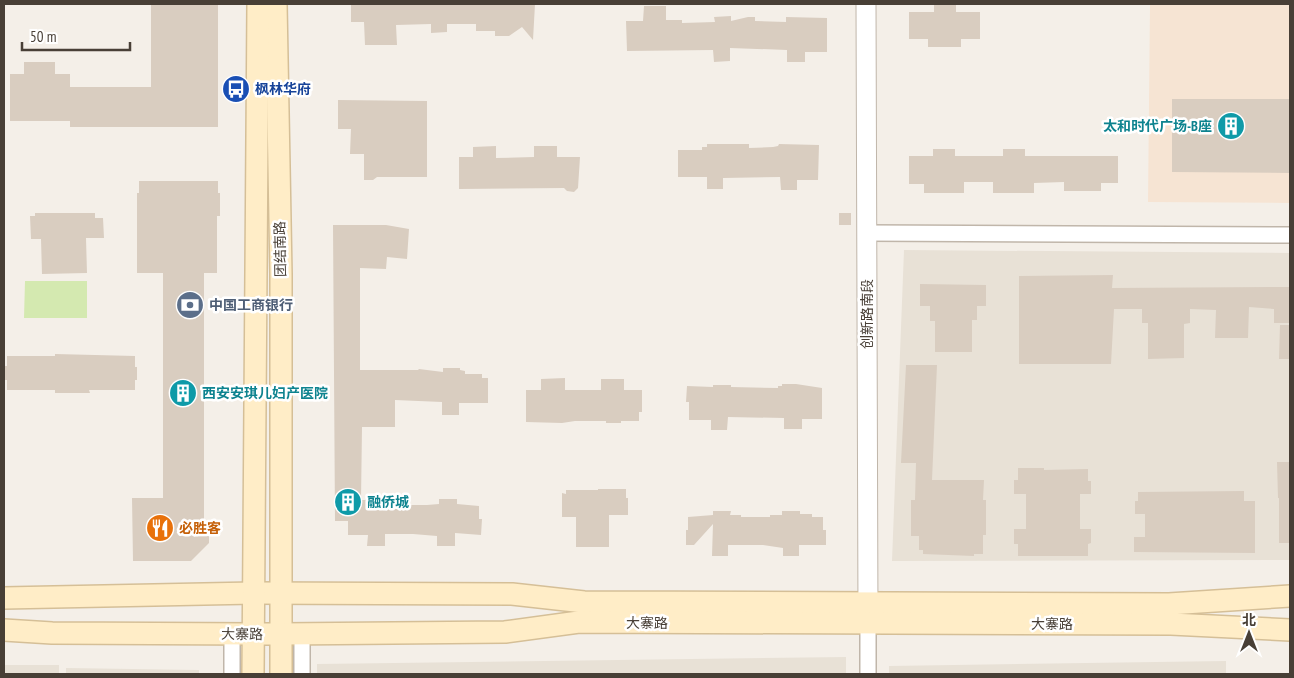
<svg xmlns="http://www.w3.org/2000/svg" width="1294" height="678" viewBox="0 0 1294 678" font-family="'PT Sans Narrow','Noto Sans SC',sans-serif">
	<rect width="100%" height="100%" fill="#f4efe8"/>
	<!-- residential -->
	<g fill="#e8e1d6">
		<polygon points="904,250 1290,253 1290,560 892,561"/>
		<polygon points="846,657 846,674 317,674 317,664"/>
		<polygon points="1226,661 1226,674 889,674 889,666"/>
		<rect x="4" y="665" width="55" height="9"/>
		<polygon points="66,668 199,670 199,674 66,674"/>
	</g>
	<!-- commercial -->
	<polygon fill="#f6e4d3" points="1150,4 1290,4 1290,203 1148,202"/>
	<!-- green -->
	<polygon fill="#d4e9b0" points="25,281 87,281 87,318 24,318"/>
	<!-- building -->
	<g fill="#d9cdc0">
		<polygon points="151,4 218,4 218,127 70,127 70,121 10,121 10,74 24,74 24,62 55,62 55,74 70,74 70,87 151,87"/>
		<polygon points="351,4 535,4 533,40 522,27 509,36 495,36 495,31 476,31 476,24 447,24 447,32 431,33 431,24 396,25 397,45 365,45 364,22 351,22"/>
		<polygon points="934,4 956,4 956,12 980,12 980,39 961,39 961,47 928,47 928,39 909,39 909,12 934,12"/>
		<polygon points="644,6 666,6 666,20 682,20 682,23 715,22 714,17 731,16 731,21 748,17 755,17 755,21 786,22 786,17 827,18 827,52 805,52 805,62 787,62 787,50 730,48 730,61 714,62 713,50 627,51 626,21 643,21"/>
		<polygon points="1172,99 1290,99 1290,173 1172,172"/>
		<polygon points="338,100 427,101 427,177 377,177 373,180 364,180 364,154 350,154 351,129 338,129"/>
		<polygon points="707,144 749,144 749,148 773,147 778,146 779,144 819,145 818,180 797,180 797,190 781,190 780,177 723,178 723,189 707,189 707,177 678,177 678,150 702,150 702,147 707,147"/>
		<polygon points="496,146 496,158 534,157 534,146 557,146 557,157 580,157 578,188 574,192 567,191 564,188 459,189 459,157 473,157 473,147"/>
		<polygon points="933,149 955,149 955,156 1003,156 1003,149 1025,149 1025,156 1118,156 1118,183 1101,183 1101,191 1064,191 1064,182 1034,183 1034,193 993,193 993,182 964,182 964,193 924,193 924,184 909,184 909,156 933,156"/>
		<polygon points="139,181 218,181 218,193 220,193 220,216 217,216 217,273 204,273 204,523 209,523 209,543 191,561 133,561 132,498 163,498 163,273 137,273 137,193 139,193"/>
		<polygon points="35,213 95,213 95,218 103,218 104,238 86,238 87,273 42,274 41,239 31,239 30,216 35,216"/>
		<rect x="839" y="213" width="12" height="12"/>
		<polygon points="333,225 386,225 409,229 407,259 387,257 386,269 360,268 360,370 418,370 419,369 443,372 443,368 460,368 460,370 465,371 465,374 482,374 482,378 488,378 488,403 459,403 459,415 442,415 442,402 395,400 395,427 362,427 361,500 389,500 389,505 427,505 439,504 439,499 457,499 457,504 479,506 479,519 482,519 481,535 455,533 455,546 437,546 437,536 413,534 385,534 385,546 367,546 368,535 348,535 348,521 335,521"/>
		<polygon points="1113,275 1112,288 1290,287 1290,323 1274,323 1274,309 1249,307 1248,338 1215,338 1216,310 1190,309 1190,323 1184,324 1184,358 1148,359 1148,323 1142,323 1142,309 1114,309 1111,364 1019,364 1019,276"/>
		<polygon points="920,284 986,285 986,306 977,306 977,320 972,320 972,352 935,352 935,321 930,321 930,306 920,306"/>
		<polygon points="1280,325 1290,325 1290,359 1279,359"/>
		<polygon points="55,354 135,356 135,367 137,367 137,380 135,380 135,390 89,390 90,393 55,393 55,390 7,390 7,380 4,380 4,366 7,366 7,356 55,356"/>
		<polygon points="906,365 937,365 932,480 984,480 983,500 986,500 986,535 983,535 983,554 974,554 974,556 923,554 923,550 919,550 919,536 911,536 911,500 915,500 916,463 901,463"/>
		<polygon points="565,378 565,390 601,390 601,379 624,379 624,390 642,390 642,412 639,412 639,421 621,421 621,423 606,423 606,421 575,421 562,423 526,422 526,390 541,390 541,379"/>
		<polygon points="782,384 796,384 822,388 822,419 802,419 802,429 784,429 784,418 728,417 727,430 711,430 711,420 689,420 689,402 686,402 687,386 713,387 713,385 731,385 731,387 778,388 778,386 782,386"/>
		<polygon points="1277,462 1290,462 1290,543 1279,543 1279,498 1278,498"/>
		<polygon points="1018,468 1044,468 1044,470 1088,469 1088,481 1091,481 1091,494 1080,494 1080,529 1091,529 1091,543 1088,544 1088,556 1018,556 1018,544 1014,544 1014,529 1026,529 1026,494 1014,494 1014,480 1018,480"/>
		<polygon points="598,489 626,489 626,498 628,498 628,515 609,515 609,547 576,547 576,517 562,517 562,493 566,494 566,490 598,490"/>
		<polygon points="1244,491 1244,501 1255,501 1255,553 1134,552 1134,537 1145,537 1145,514 1135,514 1135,501 1138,501 1138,492"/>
		<polygon points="713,511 731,511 730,515 741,515 741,517 770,517 770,515 782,515 782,511 800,511 800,514 812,514 812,517 823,517 823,530 826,530 826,545 799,545 799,556 783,556 783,548 763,545 728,545 728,556 712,556 713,524 694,545 686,545 686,530 688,530 688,517 713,515"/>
	</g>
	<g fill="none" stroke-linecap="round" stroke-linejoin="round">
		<!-- minor casing -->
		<g stroke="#c0b6aa" stroke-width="18">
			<g id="minor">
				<polyline points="867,233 1290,235"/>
				<polyline points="868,624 868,674"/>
				<polyline points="232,634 232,674"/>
				<polyline points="302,634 302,674"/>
			</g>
		</g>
		<!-- tertiary casing -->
		<g stroke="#c0b6aa" stroke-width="21">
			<polyline id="tertiary" points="866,4 868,617"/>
		</g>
		<!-- secondary casing -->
		<g stroke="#d5bf97" stroke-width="24">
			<g id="secondary">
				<polyline points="276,4 281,274 281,674"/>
				<polyline points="4,598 254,593 512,594 584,602 1169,604 1290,596"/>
				<polyline points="4,630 52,633 282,634 505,632 579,622 1171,624 1290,630"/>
				<polyline points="253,674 258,4"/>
			</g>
		</g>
		<!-- minor -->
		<use href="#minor" stroke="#fff" stroke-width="15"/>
		<!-- tertiary -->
		<use href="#tertiary" stroke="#fff" stroke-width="19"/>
		<!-- secondary -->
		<use href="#secondary" stroke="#ffedc7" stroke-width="21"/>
	</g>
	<!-- icons -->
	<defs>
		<g id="bus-disc" transform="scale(1.4375)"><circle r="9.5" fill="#1a4fb4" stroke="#fff"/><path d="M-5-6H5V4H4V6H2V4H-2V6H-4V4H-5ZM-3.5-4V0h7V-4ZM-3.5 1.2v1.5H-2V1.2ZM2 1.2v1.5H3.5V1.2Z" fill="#fff"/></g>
		<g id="building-disc" transform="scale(1.4375)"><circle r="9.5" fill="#0f9aa8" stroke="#fff"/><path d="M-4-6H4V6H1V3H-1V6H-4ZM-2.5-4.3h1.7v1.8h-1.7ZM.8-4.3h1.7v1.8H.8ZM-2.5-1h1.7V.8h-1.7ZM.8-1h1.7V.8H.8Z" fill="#fff"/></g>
		<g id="bank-disc" transform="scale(1.4375)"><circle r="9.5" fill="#5c6f8a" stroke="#fff"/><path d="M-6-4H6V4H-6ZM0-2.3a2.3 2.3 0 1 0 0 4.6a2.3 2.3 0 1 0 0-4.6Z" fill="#fff"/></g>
		<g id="restaurant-disc" transform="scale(1.4375)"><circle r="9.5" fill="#e8710a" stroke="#fff"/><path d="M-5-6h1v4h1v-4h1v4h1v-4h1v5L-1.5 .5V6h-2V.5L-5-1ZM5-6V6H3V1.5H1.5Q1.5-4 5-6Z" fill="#fff"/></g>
	</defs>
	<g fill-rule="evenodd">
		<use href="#bus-disc" x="236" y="89"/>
		<use href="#building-disc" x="1231" y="126"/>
		<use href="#bank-disc" x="190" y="305"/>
		<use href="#building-disc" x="183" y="393"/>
		<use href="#building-disc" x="348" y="502"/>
		<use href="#restaurant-disc" x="160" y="528"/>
	</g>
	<g text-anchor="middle" stroke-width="5" stroke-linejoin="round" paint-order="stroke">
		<!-- transit labels -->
		<g font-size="14" font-weight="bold" fill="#164399" stroke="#fff" text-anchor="start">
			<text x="255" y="94">枫林华府</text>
		</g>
		<!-- culture labels -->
		<g font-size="14" font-weight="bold" fill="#0d838f" stroke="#fff" text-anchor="start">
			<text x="1212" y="131" text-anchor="end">太和时代广场-B座</text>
			<text x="202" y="398">西安安琪儿妇产医院</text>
			<text x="367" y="507">融侨城</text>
		</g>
		<!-- street labels -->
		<g font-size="14" fill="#483f36" stroke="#fff">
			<text transform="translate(280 249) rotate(-91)" y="5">团结南路</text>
			<text transform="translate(867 314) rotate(-90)" y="5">创新路南段</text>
			<text x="647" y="628">大寨路</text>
			<text x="1052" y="629">大寨路</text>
			<text transform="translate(242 634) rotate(1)" y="5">大寨路</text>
		</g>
		<!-- service labels -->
		<g font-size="14" font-weight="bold" fill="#4e5e75" stroke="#fff" text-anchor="start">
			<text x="209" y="310">中国工商银行</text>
		</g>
		<!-- food labels -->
		<g font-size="14" font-weight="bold" fill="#c56008" stroke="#fff" text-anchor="start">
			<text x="179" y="533">必胜客</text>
		</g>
	</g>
	<!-- border -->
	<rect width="1294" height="678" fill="none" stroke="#483f36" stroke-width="10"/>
	<!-- north arrow -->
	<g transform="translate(1249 633)" stroke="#ffffff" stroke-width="4" paint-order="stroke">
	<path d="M0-4L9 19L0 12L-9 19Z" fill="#483f36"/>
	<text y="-8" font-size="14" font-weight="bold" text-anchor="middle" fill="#483f36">北</text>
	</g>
	<!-- scale -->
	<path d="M22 42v8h108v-8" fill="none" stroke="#483f36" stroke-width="2.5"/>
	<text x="30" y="42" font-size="15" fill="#483f36" stroke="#ffffff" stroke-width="4" paint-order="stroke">50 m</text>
</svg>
